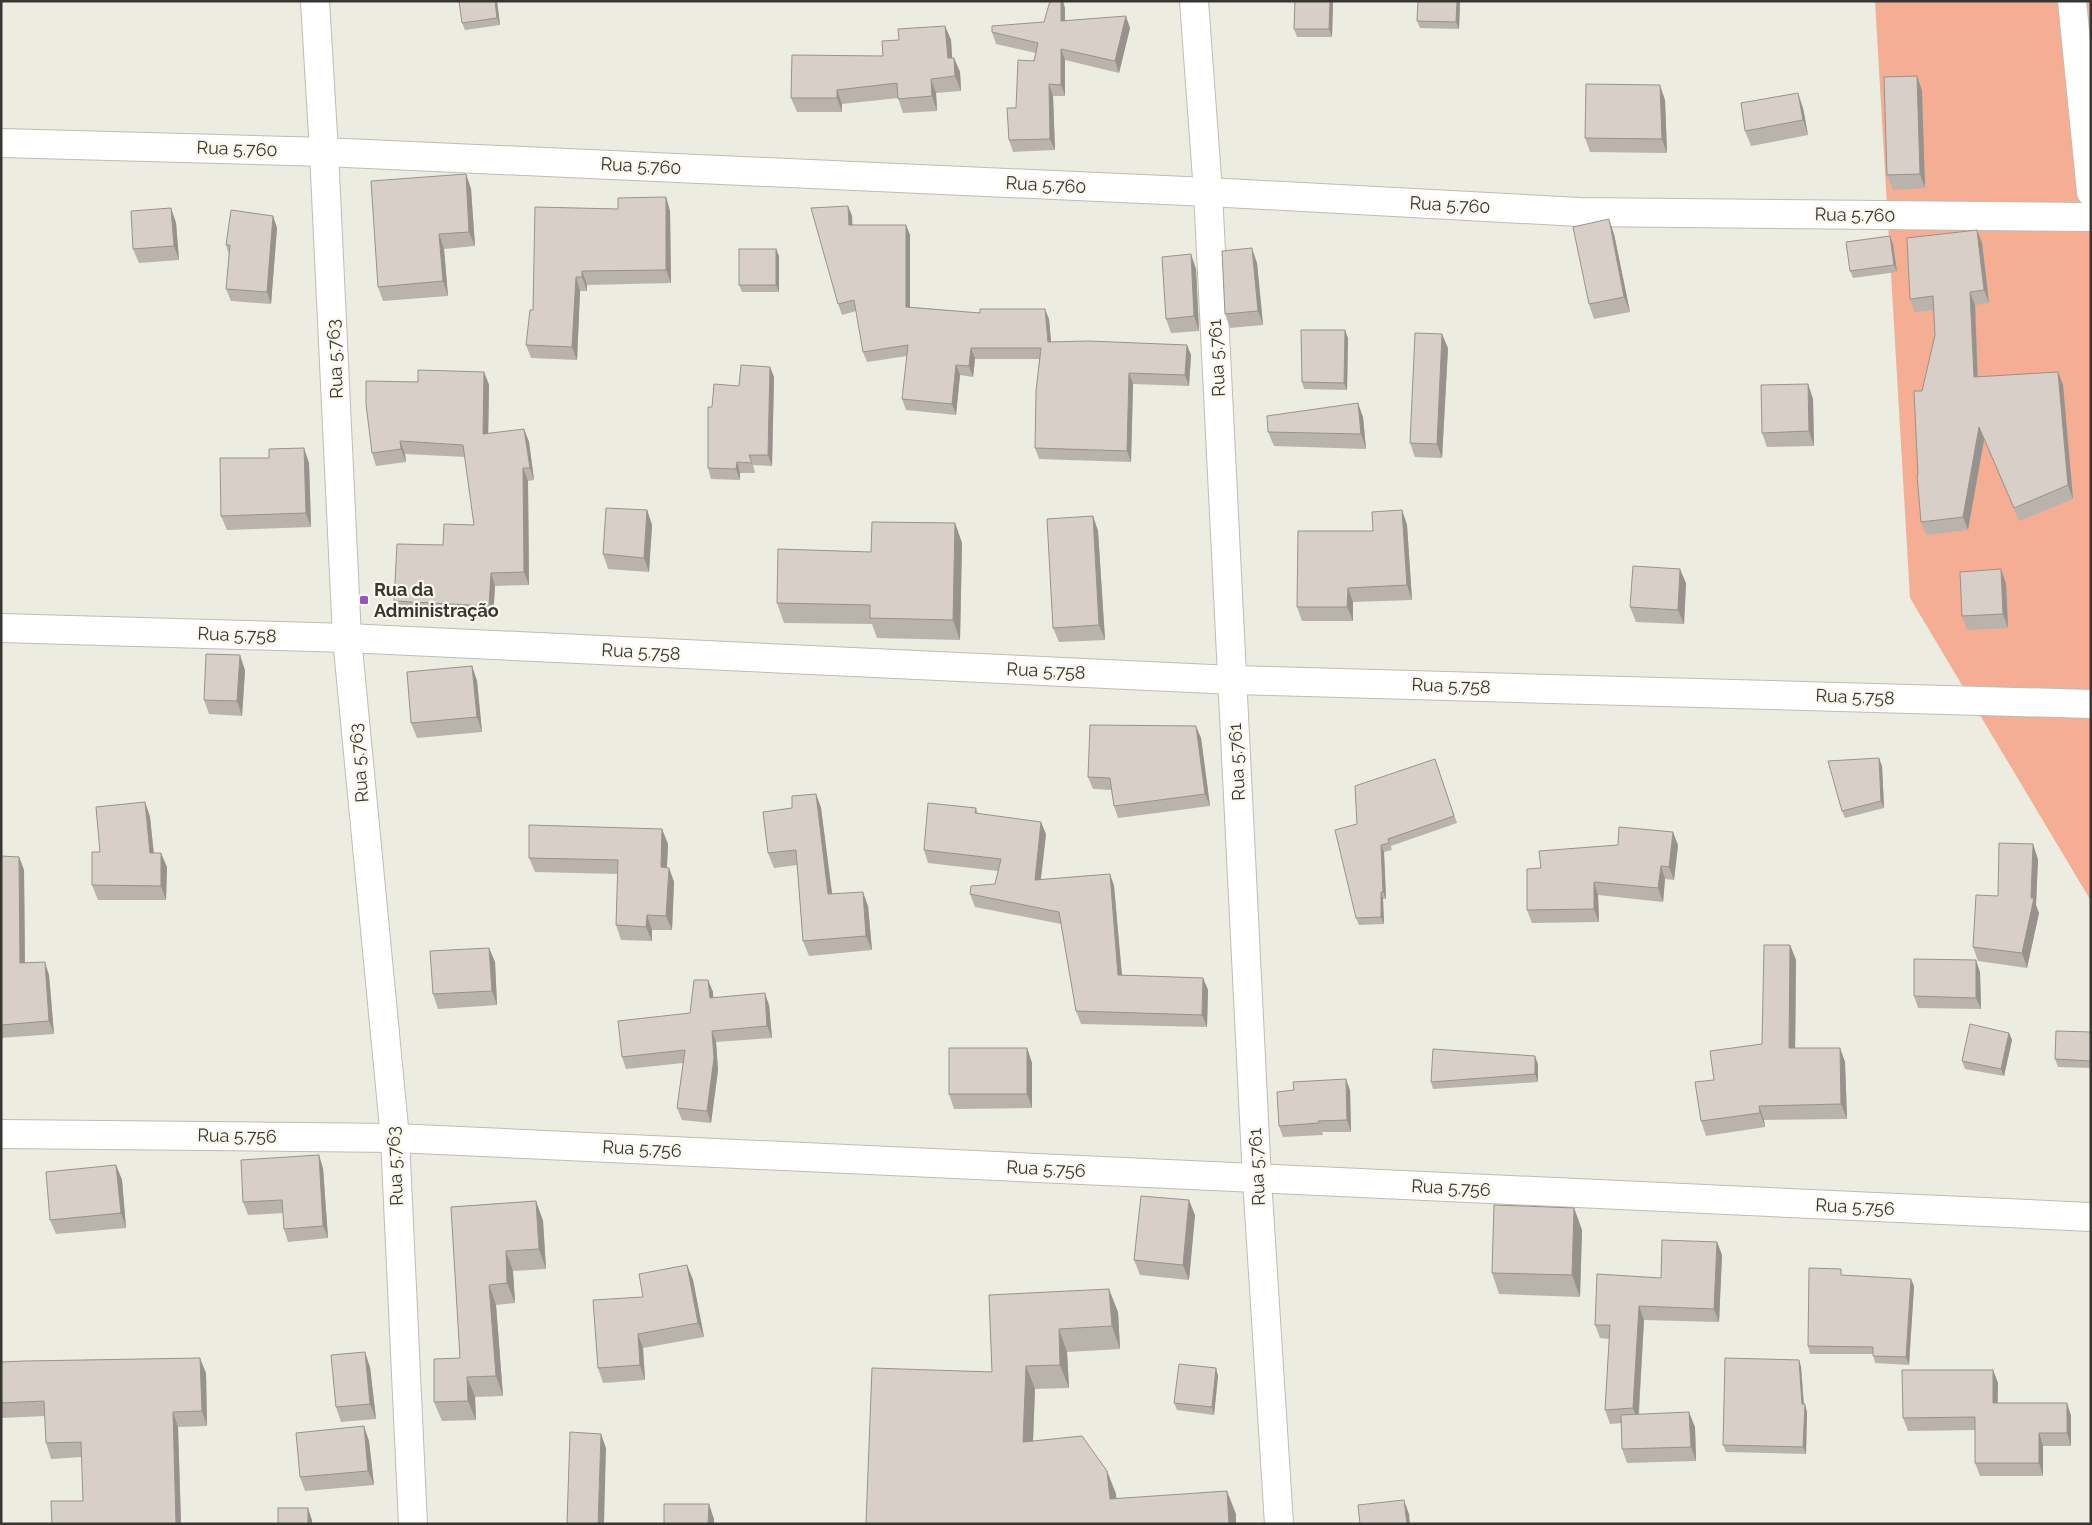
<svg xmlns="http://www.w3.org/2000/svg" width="2092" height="1525" viewBox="0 0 2092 1525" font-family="Raleway,sans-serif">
	<rect width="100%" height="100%" fill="#edece1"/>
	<!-- green -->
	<polygon fill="#f5ad94" points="1875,1 2091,1 2091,901 1910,598"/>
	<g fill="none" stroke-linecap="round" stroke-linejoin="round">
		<!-- street casing -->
		<g stroke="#bebdb3" stroke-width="30">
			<g id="street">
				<polyline points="315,1 324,152 347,638 395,1138 413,1524"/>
				<polyline points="1194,1 1208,192 1257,1179 1279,1524"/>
				<polyline points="2072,1 2091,192"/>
				<polyline points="1,143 324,152 1208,192 1579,212 2091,217"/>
				<polyline points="1,628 347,638 1233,680 2091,704"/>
				<polyline points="1,1134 395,1138 2091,1217"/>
			</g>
		</g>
		<!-- street -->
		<use href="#street" stroke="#fff" stroke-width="28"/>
	</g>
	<!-- wall -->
	<g fill="#bab3ac">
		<polygon points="459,1 497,1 500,25 465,30 462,23"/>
		<polygon points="1295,1 1333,1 1332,37 1297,37 1294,29"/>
		<polygon points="1418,1 1460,1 1459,29 1420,28 1417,21"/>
		<polygon points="1065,8 1065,20 1130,28 1119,73 1065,60 1065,96 1053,96 1055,150 1013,152 1009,140 1016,108 1036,53 996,44 992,32 1044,22"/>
		<polygon points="945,26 951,40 952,58 954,58 960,72 961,91 936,93 937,111 903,113 898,98 842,104 842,112 797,112 791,98 883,56 899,40"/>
		<polygon points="1917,76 1922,91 1925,188 1893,190 1887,175"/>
		<polygon points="1665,100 1667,153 1590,152 1585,138"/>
		<polygon points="1803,108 1808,135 1751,146 1745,131"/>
		<polygon points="466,174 471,189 475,246 444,249 448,296 383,301 378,287"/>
		<polygon points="666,197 670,211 671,283 587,285 587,291 580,291 577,360 531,358 526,345 533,310 618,209"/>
		<polygon points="848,206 852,216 852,225 906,225 910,235 910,307 1049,319 1051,342 1187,345 1191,355 1189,386 1133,384 1131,462 1039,459 1035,448 1039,359 975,359 973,377 960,375 956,415 906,410 902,399 907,356 867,362 863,352 856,311 842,315 838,304"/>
		<polygon points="171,208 176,223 179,260 139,263 133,249"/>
		<polygon points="273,216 277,228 271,304 231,301 226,289 229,255 226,245"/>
		<polygon points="1614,234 1630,312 1594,319 1589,304"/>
		<polygon points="1982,243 1989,303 1975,305 1978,377 2058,372 2063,385 2073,499 2019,521 1984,440 1968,530 1926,535 1921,522 1918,475 1922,391 1935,335 1934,310 1915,312 1910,299"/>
		<polygon points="1893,244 1897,272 1853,278 1850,271"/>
		<polygon points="776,249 779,256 779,292 742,292 739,285"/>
		<polygon points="1257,263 1263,325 1230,328 1225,314"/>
		<polygon points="1196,269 1199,331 1171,333 1166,319"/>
		<polygon points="1348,338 1347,390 1304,389 1302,382"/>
		<polygon points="1448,348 1442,458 1415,457 1410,443"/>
		<polygon points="770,367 774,377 772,466 753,465 755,473 740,473 740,480 711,479 708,468 712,407 739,386"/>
		<polygon points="484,372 489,385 488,434 524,429 529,442 534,480 528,481 529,585 495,586 493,619 398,614 394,601 443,545 474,525 465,457 405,454 406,462 376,466 372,453 418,382"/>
		<polygon points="1808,384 1813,399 1814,446 1767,447 1762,433"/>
		<polygon points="1363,417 1366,449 1274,446 1268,432"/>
		<polygon points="269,458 309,463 311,527 227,530 221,516"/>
		<polygon points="647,510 652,525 649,572 608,569 603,554"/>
		<polygon points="1402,510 1407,525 1412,600 1353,602 1353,621 1302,621 1297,607 1373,531"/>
		<polygon points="1093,516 1098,531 1105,640 1059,642 1053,628"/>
		<polygon points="955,523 962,543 960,640 877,638 872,624 784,623 777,603 871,552"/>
		<polygon points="2001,569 2006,584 2008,628 1967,630 1962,616"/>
		<polygon points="1686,583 1684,624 1636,622 1630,607"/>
		<polygon points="472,666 477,681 482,732 417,738 411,723"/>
		<polygon points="245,670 242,716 209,714 204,700"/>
		<polygon points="1201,738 1210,806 1118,818 1114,806 1111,790 1093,789 1088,777"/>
		<polygon points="1435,759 1457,823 1391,846 1392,850 1384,852 1386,899 1383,899 1384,924 1359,925 1356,918 1357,824"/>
		<polygon points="1882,766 1884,808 1845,818 1842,811"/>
		<polygon points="816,794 821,808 832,894 868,906 872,950 809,956 803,941 797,865 774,868 768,853 792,808"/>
		<polygon points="145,802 150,817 154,853 167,867 166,900 98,900 92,885 100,852"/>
		<polygon points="976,808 978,813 1046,834 1041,880 1110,874 1114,886 1122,975 1203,978 1208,990 1207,1027 1081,1024 1076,1011 1061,924 975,907 970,894 995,884 998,871 928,863 924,850"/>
		<polygon points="662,829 668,844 667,868 669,868 674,882 672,930 652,930 652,941 621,940 616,925 618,874 535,872 529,858"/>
		<polygon points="1678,845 1674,880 1665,879 1663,902 1598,895 1599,922 1532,923 1527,910 1541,868"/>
		<polygon points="1,856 19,857 24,870 25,963 49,975 54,1034 1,1038"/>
		<polygon points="2038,859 2036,905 2039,913 2027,968 1978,961 1973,947 1998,896"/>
		<polygon points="1790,945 1796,960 1795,1048 1840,1048 1845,1062 1847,1119 1764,1120 1765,1127 1706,1136 1701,1121 1714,1080 1762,1044"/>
		<polygon points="489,948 495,962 497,1005 438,1009 433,994"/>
		<polygon points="1980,972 1981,1009 1918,1008 1914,996"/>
		<polygon points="708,980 713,992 713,998 769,1005 772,1038 716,1042 718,1070 711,1123 682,1120 677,1108 683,1063 626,1069 622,1057 690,1013"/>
		<polygon points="2091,1032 2091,1068 2058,1067 2055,1059"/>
		<polygon points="2009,1033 2012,1040 2004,1076 1965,1069 1962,1061"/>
		<polygon points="1027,1048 1032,1063 1032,1108 954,1109 949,1094"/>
		<polygon points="1538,1064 1538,1082 1433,1089 1431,1082"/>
		<polygon points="1350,1090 1351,1132 1322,1132 1323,1135 1283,1137 1279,1126"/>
		<polygon points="116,1165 122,1180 126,1228 56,1234 50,1220"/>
		<polygon points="323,1168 328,1238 288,1242 284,1229 283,1213 248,1215 243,1202"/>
		<polygon points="536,1201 543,1221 546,1269 513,1271 515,1303 496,1305 503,1396 475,1397 476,1420 442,1421 434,1402 460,1358 451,1207"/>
		<polygon points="1574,1208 1582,1230 1580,1297 1499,1294 1492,1273"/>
		<polygon points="1195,1215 1189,1280 1140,1275 1134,1260"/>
		<polygon points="1717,1242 1722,1255 1719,1322 1644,1320 1639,1414 1695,1427 1696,1461 1627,1463 1622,1449 1622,1423 1610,1424 1605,1410 1609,1339 1600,1338 1595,1325 1661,1278"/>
		<polygon points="687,1265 693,1280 704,1337 643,1348 645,1380 603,1383 598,1368 643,1297"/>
		<polygon points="1843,1275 1914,1286 1909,1365 1875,1363 1873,1354 1810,1354 1808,1346"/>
		<polygon points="989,1295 1118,1312 1120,1349 1067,1352 1069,1388 1035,1389 1033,1441 1107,1471 1116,1494 1116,1498 1236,1514 866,1524 992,1372"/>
		<polygon points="1799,1360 1801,1367 1804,1404 1807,1412 1806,1454 1726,1452 1723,1445"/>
		<polygon points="1,1362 206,1373 207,1426 178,1427 181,1524 52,1524 83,1501 82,1457 51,1459 46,1443 45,1416 1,1418"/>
		<polygon points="370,1367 376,1419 341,1422 336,1407"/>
		<polygon points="1993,1370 1998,1383 1998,1403 2067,1403 2071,1416 2071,1446 2043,1446 2043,1476 1980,1476 1975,1463 1975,1430 1908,1431 1903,1418"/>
		<polygon points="1218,1376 1214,1415 1177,1410 1174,1403"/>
		<polygon points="369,1441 374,1485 305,1491 300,1477"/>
	</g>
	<!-- shaded-wall -->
	<g fill="#97928c">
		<polygon points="495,1 497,1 500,25 497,18"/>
		<polygon points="1061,1 1063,1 1065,8 1065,32 1061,21"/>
		<polygon points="1330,1 1333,1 1332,37 1329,29"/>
		<polygon points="1457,1 1460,1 1459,29 1456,22"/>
		<polygon points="1126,16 1130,28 1119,73 1115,61"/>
		<polygon points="945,26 951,40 953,72 948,58"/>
		<polygon points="1061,49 1065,60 1065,96 1061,85"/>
		<polygon points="954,58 960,72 961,91 955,76"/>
		<polygon points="1917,76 1922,91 1925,188 1920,174"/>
		<polygon points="931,79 936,93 937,111 932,96"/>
		<polygon points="1049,84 1053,96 1055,150 1050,139"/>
		<polygon points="1660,85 1665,100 1667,153 1662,139"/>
		<polygon points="837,90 842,104 842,112 837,98"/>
		<polygon points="1798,93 1803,108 1808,135 1803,120"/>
		<polygon points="466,174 471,189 475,246 469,232"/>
		<polygon points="666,197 670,211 671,283 666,270"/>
		<polygon points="848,206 852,216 853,236 849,225"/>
		<polygon points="171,208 176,223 179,260 174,246"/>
		<polygon points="273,216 277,228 271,304 267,292"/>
		<polygon points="1609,219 1614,234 1630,312 1624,297"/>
		<polygon points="906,225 910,235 910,317 906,307"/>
		<polygon points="1977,230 1982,243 1989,303 1984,290"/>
		<polygon points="439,234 444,249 448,296 443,281"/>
		<polygon points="1890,236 1893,244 1897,272 1894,265"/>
		<polygon points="1252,248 1257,263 1263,325 1258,311"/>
		<polygon points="776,249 779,256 779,292 776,285"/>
		<polygon points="1191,254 1196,269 1199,331 1194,316"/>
		<polygon points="582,271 587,285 587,291 582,277"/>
		<polygon points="576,277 580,291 577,360 572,347"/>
		<polygon points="1970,292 1975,305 1978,390 1974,377"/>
		<polygon points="1045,309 1049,319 1052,352 1048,342"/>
		<polygon points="1345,330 1348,338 1347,390 1344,383"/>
		<polygon points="1442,334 1448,348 1442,458 1437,444"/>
		<polygon points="1187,345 1191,355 1189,386 1185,375"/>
		<polygon points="971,348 975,359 973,377 969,366"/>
		<polygon points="956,365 960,375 956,415 952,404"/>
		<polygon points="770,367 774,377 772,466 768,455"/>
		<polygon points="484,372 489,385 488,447 483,434"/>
		<polygon points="2058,372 2063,385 2073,499 2068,485"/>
		<polygon points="1129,373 1133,384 1131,462 1127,451"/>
		<polygon points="1808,384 1813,399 1814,446 1809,431"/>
		<polygon points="1358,403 1363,417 1366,449 1361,434"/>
		<polygon points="1979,427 1984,440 1968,530 1963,517"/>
		<polygon points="524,429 529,442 534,480 530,468"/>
		<polygon points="400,441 405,454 406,462 401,449"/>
		<polygon points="304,448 309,463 311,527 306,513"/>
		<polygon points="737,462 740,473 740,480 736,469"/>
		<polygon points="523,468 528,481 529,585 524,572"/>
		<polygon points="647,510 652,525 649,572 644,558"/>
		<polygon points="1402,510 1407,525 1412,600 1407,585"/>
		<polygon points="1093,516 1098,531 1105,640 1099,625"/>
		<polygon points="955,523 962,543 960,640 953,620"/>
		<polygon points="1680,569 1686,583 1684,624 1678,610"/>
		<polygon points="2001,569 2006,584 2008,628 2003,614"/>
		<polygon points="491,573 495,586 493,619 489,606"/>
		<polygon points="1348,588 1353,602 1353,621 1347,607"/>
		<polygon points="240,655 245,670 242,716 237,701"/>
		<polygon points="472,666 477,681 482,732 477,717"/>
		<polygon points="1196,726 1201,738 1210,806 1205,794"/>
		<polygon points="1879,758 1882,766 1884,808 1881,801"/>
		<polygon points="816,794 821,808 834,909 828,894"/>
		<polygon points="145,802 150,817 155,867 150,853"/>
		<polygon points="1041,822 1046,834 1039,893 1035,880"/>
		<polygon points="662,829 668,844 666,882 661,867"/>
		<polygon points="1673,832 1678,845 1674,880 1669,867"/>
		<polygon points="2033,844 2038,859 2036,905 2039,913 2027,968 2022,953 2031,898"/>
		<polygon points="1381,845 1384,852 1386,899 1383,892"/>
		<polygon points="161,853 167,867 166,900 161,886"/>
		<polygon points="19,857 24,870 25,976 20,963"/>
		<polygon points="1661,866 1665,879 1663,902 1658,888"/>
		<polygon points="669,868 674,882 672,930 666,916"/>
		<polygon points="1110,874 1114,886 1123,988 1118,975"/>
		<polygon points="1594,882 1598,895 1599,922 1594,909"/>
		<polygon points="863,892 868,906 872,950 866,936"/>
		<polygon points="1381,892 1383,899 1384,924 1381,917"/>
		<polygon points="647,915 652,930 652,941 646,927"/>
		<polygon points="1790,945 1796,960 1795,1063 1789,1048"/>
		<polygon points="489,948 495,962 497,1005 492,991"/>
		<polygon points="1976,960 1980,972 1981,1009 1976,998"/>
		<polygon points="45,962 49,975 54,1034 49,1021"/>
		<polygon points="1203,978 1208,990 1207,1027 1202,1015"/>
		<polygon points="708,980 713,992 714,1010 710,998"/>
		<polygon points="765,993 769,1005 772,1038 767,1026"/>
		<polygon points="712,1031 716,1042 718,1070 711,1123 707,1111"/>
		<polygon points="2009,1033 2012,1040 2004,1076 2001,1069"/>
		<polygon points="1027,1048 1032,1063 1032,1108 1027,1094"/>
		<polygon points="1840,1048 1845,1062 1847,1119 1841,1104"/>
		<polygon points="1535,1056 1538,1064 1538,1082 1535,1074"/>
		<polygon points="1346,1079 1350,1090 1351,1132 1347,1120"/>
		<polygon points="1759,1106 1764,1120 1765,1127 1760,1113"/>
		<polygon points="319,1155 323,1168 328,1238 323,1226"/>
		<polygon points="116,1165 122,1180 126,1228 121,1213"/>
		<polygon points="1189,1200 1195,1215 1189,1280 1183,1265"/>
		<polygon points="536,1201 543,1221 546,1269 539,1249"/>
		<polygon points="1574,1208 1582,1230 1580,1297 1572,1275"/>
		<polygon points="1717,1242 1722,1255 1719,1322 1714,1309"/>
		<polygon points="506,1251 513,1271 515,1303 507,1283"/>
		<polygon points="687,1265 693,1280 704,1337 698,1323"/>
		<polygon points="1911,1279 1914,1286 1909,1365 1906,1357"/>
		<polygon points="489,1285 496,1305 503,1396 496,1376"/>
		<polygon points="1109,1289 1118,1312 1120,1349 1112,1326"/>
		<polygon points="1639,1306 1644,1320 1638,1422 1633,1408"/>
		<polygon points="1059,1329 1067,1352 1069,1388 1060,1365"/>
		<polygon points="638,1334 643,1348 645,1380 640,1365"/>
		<polygon points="365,1352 370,1367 376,1419 370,1404"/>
		<polygon points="200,1358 206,1373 207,1426 202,1411"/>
		<polygon points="1799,1360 1801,1367 1804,1409 1805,1404 1807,1412 1806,1454 1803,1447 1802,1404"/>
		<polygon points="1026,1366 1035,1389 1032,1465 1023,1442"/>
		<polygon points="1216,1368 1218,1376 1214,1415 1212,1407"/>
		<polygon points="1993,1370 1998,1383 1997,1416 1993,1403"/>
		<polygon points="467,1377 475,1397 476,1420 468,1401"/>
		<polygon points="2067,1403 2071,1416 2071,1446 2067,1433"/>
		<polygon points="173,1412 178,1427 181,1524 176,1524"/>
		<polygon points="1689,1412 1695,1427 1696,1461 1691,1447"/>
		<polygon points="364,1426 369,1441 374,1485 368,1471"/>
		<polygon points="2039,1433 2043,1446 2043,1476 2039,1463"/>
		<polygon points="601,1434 606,1448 604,1524 598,1524"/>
		<polygon points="1107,1471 1116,1494 1118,1522 1110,1499"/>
		<polygon points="1227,1491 1236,1514 1236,1524 1229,1524"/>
		<polygon points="1404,1500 1409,1514 1410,1524 1407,1524"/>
		<polygon points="709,1504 714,1519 714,1524 708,1524"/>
		<polygon points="308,1508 312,1520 312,1524 308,1524"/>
	</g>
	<!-- building -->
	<g fill="#d8d0c8" stroke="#97928c">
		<polygon points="459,1 495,1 497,18 462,23"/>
		<polygon points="1050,1 1061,1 1061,21 1126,16 1115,61 1061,49 1061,85 1049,84 1050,139 1009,140 1007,108 1016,108 1018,60 1034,61 1038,43 992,32 992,26 1044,22"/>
		<polygon points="1295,1 1330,1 1329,29 1294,29"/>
		<polygon points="1418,1 1457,1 1456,22 1417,21"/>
		<polygon points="945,26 948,58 954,58 955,76 931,79 932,96 898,99 897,83 837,90 837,98 791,98 792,55 883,56 882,41 899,40 898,29"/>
		<polygon points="1917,76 1920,174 1887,175 1884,77"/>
		<polygon points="1586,84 1660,85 1662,139 1585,138"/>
		<polygon points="1798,93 1803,120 1745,131 1741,103"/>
		<polygon points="466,174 469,232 439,234 443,281 378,287 371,181"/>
		<polygon points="666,197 666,270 582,271 582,277 576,277 572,347 526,345 530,310 533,310 535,207 618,209 618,198"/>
		<polygon points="848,206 849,225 906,225 906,307 980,313 980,309 1045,309 1048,342 1088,341 1187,345 1185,375 1129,373 1127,451 1035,448 1036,391 1041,348 971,348 969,366 956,365 952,404 902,399 908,345 863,352 854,300 838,304 811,208"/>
		<polygon points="171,208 174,246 133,249 131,211"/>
		<polygon points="231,210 273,216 267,292 226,289 230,245 226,245"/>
		<polygon points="1609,219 1624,297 1589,304 1573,227"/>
		<polygon points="1977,230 1984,290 1970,292 1974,377 2058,372 2068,485 2014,508 1979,427 1963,517 1921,522 1917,475 1918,475 1914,391 1922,391 1935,335 1933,296 1910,299 1907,238"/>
		<polygon points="1890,236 1894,265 1850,271 1846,242"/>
		<polygon points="1252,248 1258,311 1225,314 1222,251"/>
		<rect x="739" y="249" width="37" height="36"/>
		<polygon points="1191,254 1194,316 1166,319 1162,257"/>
		<polygon points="1301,330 1345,330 1344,383 1302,382"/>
		<polygon points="1415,333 1442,334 1437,444 1410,443"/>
		<polygon points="741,365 770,367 768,455 749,455 752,463 737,462 736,469 708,468 708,407 712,407 714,384 739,386"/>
		<polygon points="418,370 484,372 483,434 524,429 530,468 523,468 524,572 491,573 489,606 394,601 397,544 443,545 444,524 474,525 463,445 400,441 401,449 372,453 366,404 366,381 418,382"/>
		<polygon points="1808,384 1809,431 1762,433 1761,385"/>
		<polygon points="1358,403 1361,434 1268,432 1267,416"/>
		<polygon points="304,448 306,513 221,516 220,458 269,458 269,449"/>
		<polygon points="606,508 647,510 644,558 603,554"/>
		<polygon points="1402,510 1407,585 1348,588 1347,607 1297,607 1298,531 1373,531 1372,512"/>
		<polygon points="1093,516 1099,625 1053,628 1047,519"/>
		<polygon points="872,522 955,523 953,620 870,618 870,605 777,603 778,549 871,552"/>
		<polygon points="1633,566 1680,569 1678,610 1630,607"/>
		<polygon points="2001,569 2003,614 1962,616 1960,572"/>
		<polygon points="206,654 240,655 237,701 204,700"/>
		<polygon points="472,666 477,717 411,723 407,672"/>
		<polygon points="1090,725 1196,726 1205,794 1114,806 1110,778 1088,777"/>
		<polygon points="1879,758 1881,801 1842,811 1828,761"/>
		<polygon points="1435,759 1454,816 1388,839 1389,843 1381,845 1383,892 1381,892 1381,917 1356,918 1335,830 1357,824 1355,786"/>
		<polygon points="816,794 828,894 863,892 866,936 803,941 796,850 768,853 763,812 792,808 792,796"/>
		<polygon points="145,802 150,853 161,853 161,886 92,885 92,852 100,852 96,807"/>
		<polygon points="928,803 976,808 975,813 1041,822 1035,880 1110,874 1118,975 1203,978 1202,1015 1076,1011 1059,912 970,894 971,886 995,884 1001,859 924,850"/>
		<polygon points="529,825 662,829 661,867 669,868 666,916 647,915 646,927 616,925 618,860 529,858"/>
		<polygon points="1619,827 1673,832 1669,867 1661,866 1658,888 1594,882 1594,909 1527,910 1527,869 1541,868 1539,851 1618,845"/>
		<polygon points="1999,843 2033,844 2031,898 2034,898 2022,953 1973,947 1976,895 1998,896"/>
		<polygon points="1,856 19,857 20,963 45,962 49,1021 1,1025"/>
		<polygon points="1764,945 1790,945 1789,1048 1840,1048 1841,1104 1759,1106 1760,1113 1701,1121 1695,1082 1714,1080 1710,1051 1762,1044"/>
		<polygon points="489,948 492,991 433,994 430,951"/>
		<polygon points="1914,959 1976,960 1976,998 1914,996"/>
		<polygon points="694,980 708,980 710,998 765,993 767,1026 712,1031 714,1058 707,1111 677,1108 685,1050 622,1057 618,1021 690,1013"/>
		<polygon points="1970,1024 2009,1033 2001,1069 1962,1061"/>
		<polygon points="2056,1031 2091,1032 2091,1061 2055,1059"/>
		<rect x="949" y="1048" width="78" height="46"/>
		<polygon points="1433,1049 1535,1056 1535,1074 1431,1082"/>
		<polygon points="1346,1079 1347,1120 1318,1121 1319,1123 1279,1126 1277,1092 1294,1090 1293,1082"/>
		<polygon points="319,1155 323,1226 284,1229 282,1200 243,1202 241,1160"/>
		<polygon points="116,1165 121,1213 50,1220 46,1172"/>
		<polygon points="1141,1196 1189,1200 1183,1265 1134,1260"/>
		<polygon points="536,1201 539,1249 506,1251 507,1283 489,1285 496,1376 467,1377 468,1401 434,1402 434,1359 460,1358 451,1207"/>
		<polygon points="1494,1205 1574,1208 1572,1275 1492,1273"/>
		<polygon points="1662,1240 1717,1242 1714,1309 1639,1306 1633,1408 1605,1410 1610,1325 1595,1325 1597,1274 1661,1278"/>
		<polygon points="687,1265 698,1323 638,1334 640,1365 598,1368 593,1300 643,1297 639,1274"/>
		<polygon points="1809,1268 1841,1269 1841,1275 1911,1279 1906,1357 1873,1356 1873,1347 1808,1346"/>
		<polygon points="1109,1289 1112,1326 1059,1329 1060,1365 1026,1366 1023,1442 1082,1436 1107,1471 1110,1499 1227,1491 1229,1524 866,1524 872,1368 992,1372 989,1295"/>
		<polygon points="365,1352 370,1404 336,1407 331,1355"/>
		<polygon points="200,1358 202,1411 173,1412 176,1524 52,1524 51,1501 83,1501 81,1442 46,1443 44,1401 1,1403 1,1362 25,1361"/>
		<polygon points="1725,1358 1799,1360 1802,1404 1805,1404 1803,1447 1723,1445"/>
		<polygon points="1179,1364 1216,1368 1212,1407 1174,1403"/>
		<polygon points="1902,1370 1993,1370 1993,1403 2067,1403 2067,1433 2039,1433 2039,1463 1975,1463 1975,1417 1903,1418"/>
		<polygon points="1689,1412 1691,1447 1622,1449 1621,1415"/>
		<polygon points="364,1426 368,1471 300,1477 296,1433"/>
		<polygon points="570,1432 601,1434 598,1524 567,1524"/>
		<polygon points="1404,1500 1407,1524 1360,1524 1358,1505"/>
		<polygon points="664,1504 709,1504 708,1524 664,1524"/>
		<rect x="278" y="1508" width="30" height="16"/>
	</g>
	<!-- markers -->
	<rect fill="#9a51c4" stroke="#fbf9ee" stroke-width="2" x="359" y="595" width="10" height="10" rx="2.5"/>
	<g text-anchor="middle" stroke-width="4.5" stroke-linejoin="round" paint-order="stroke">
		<!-- street labels -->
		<g font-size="18" fill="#373632" stroke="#fbf9ee">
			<text transform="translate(237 149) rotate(2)" y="6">Rua 5.760</text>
			<text transform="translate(641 166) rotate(3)" y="6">Rua 5.760</text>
			<text transform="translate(1046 185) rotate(3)" y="6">Rua 5.760</text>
			<text transform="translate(1450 205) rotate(3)" y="6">Rua 5.760</text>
			<text transform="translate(1855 215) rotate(1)" y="6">Rua 5.760</text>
			<text transform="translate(1217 358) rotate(-93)" y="6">Rua 5.761</text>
			<text transform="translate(335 359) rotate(-93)" y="6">Rua 5.763</text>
			<text transform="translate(237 635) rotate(2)" y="6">Rua 5.758</text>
			<text transform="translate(641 652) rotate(3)" y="6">Rua 5.758</text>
			<text transform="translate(1046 671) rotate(3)" y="6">Rua 5.758</text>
			<text transform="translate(1451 686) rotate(2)" y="6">Rua 5.758</text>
			<text transform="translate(1855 697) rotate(2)" y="6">Rua 5.758</text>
			<text transform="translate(1237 762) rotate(-93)" y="6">Rua 5.761</text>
			<text transform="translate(359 763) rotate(-95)" y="6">Rua 5.763</text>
			<text transform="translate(237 1136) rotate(1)" y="6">Rua 5.756</text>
			<text transform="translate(642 1149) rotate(3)" y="6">Rua 5.756</text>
			<text transform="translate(395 1166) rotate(-93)" y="6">Rua 5.763</text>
			<text transform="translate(1257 1167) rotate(-93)" y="6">Rua 5.761</text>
			<text transform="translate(1046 1169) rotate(3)" y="6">Rua 5.756</text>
			<text transform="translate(1451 1188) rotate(3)" y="6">Rua 5.756</text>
			<text transform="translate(1855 1207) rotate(3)" y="6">Rua 5.756</text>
		</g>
		<!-- poi labels -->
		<g font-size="18" font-weight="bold" fill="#373632" stroke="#fbf9ee" text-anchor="start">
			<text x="374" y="596">Rua da<tspan x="374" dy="21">Administração</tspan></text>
		</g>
	</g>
	<!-- border -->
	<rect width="2092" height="1525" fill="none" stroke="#373632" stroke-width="5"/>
</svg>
